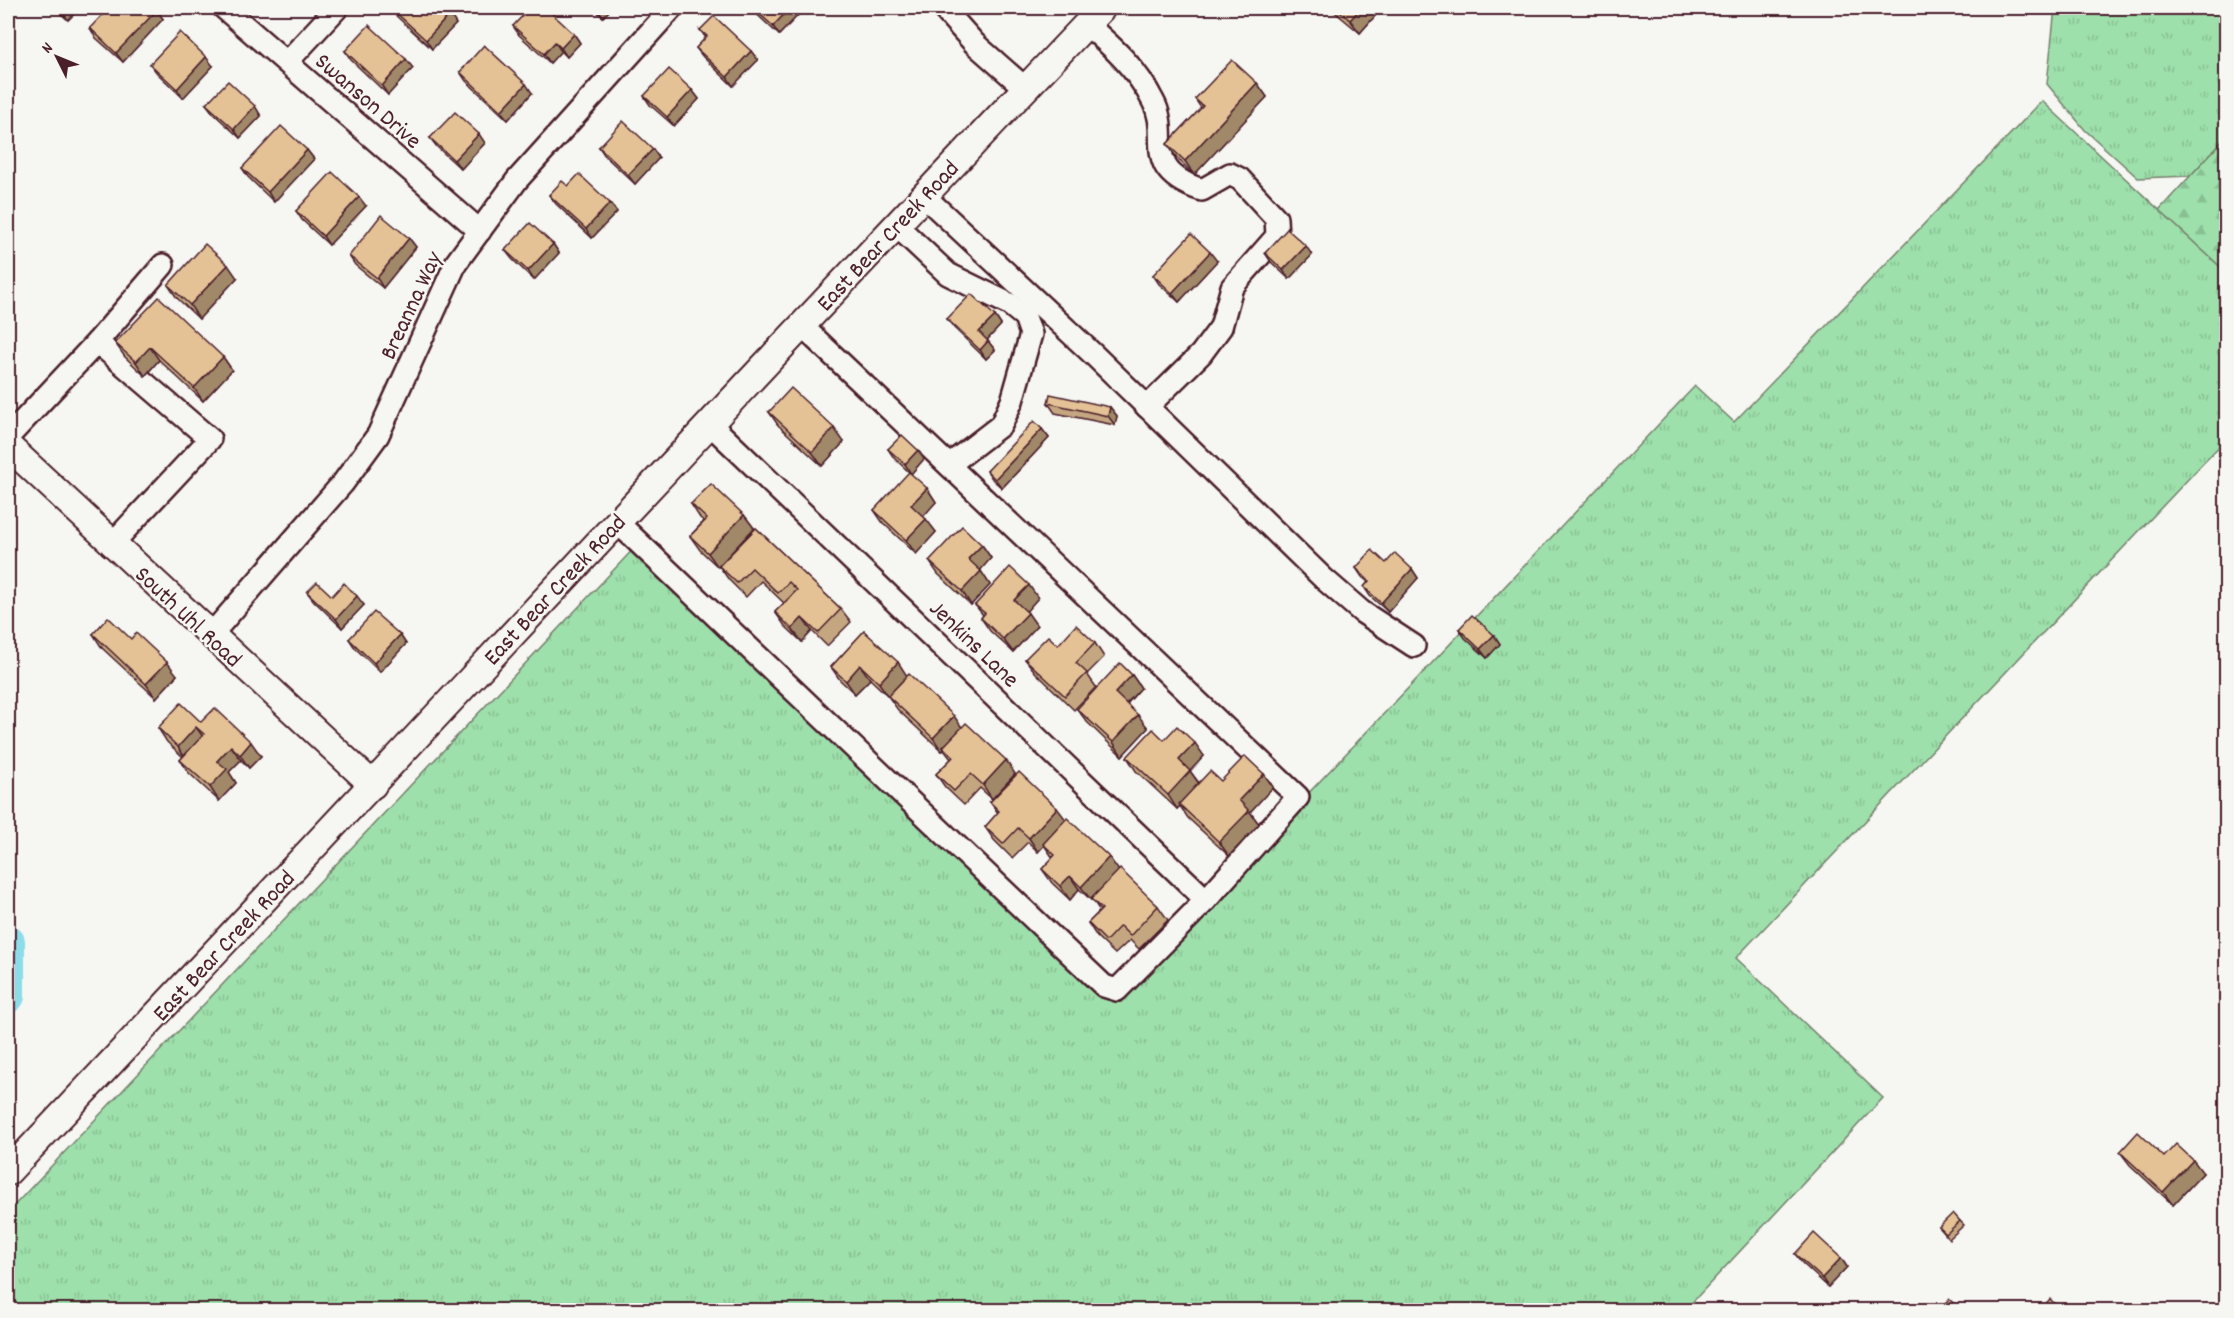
<svg xmlns="http://www.w3.org/2000/svg" width="2234" height="1318" viewBox="0 0 2234 1318" font-family="Dekko,sans-serif">
	<defs>
		<pattern id="grass-tufts" width="24" height="20" patternUnits="userSpaceOnUse" patternTransform="scale(1.5)"><rect width="24" height="20" fill="#9de0ab"/><path d="M3 7l-1-3M5 7V3M7 7l1-3M15 17l-1-3M17 17v-4M19 17l1-3" fill="none" stroke="#89c093"/></pattern>
		<pattern id="forest-firs" width="22" height="20" patternUnits="userSpaceOnUse" patternTransform="scale(1.5)"><rect width="22" height="20" fill="#9de0ab"/><path d="M5 1l3.5 6h-7zM16 11l3.5 6h-7z" fill="#89c093"/></pattern>
	</defs>
	<rect width="100%" height="100%" fill="#f6f6f2"/>
	<filter id="ink" filterUnits="userSpaceOnUse"><feTurbulence type="fractalNoise" baseFrequency=".0167" numOctaves="2"/><feDisplacementMap in="SourceGraphic" scale="12" xChannelSelector="R" yChannelSelector="G"/><feConvolveMatrix kernelMatrix="1 2 1 2 8 2 1 2 1" color-interpolation-filters="sRGB"/></filter>
	<g filter="url(#ink)">
		<!-- grass -->
		<g fill="url(#grass-tufts)" stroke="#74806b" stroke-width="1.5">
			<polygon points="2055,8 2226,8 2226,137 2190,176 2138,178 2085,130 2047,84"/>
			<polygon points="2042,101 2226,272 2226,439 1736,958 1883,1098 1685,1310 8,1310 8,1212 639,543 1114,998 1695,386 1734,422"/>
		</g>
		<!-- forest -->
		<polygon fill="url(#forest-firs)" stroke="#74806b" stroke-width="1.5" points="2226,137 2226,272 2159,210"/>
		<g fill="none" stroke-linecap="round" stroke-linejoin="round">
			<!-- river -->
			<polyline stroke="#8cdce9" stroke-width="34" points="8,942 8,996"/>
			<!-- minor casing -->
			<g stroke="#4a1f2b" stroke-width="26">
				<g id="minor">
					<polyline points="224,8 480,231"/>
					<polyline points="943,8 975,44 1025,88"/>
					<path d="M1086,24C1113,47 1137,69 1153,101C1173,136 1138,169 1202,190L1230,174L1240,179L1276,218L1277,236L1232,287L1221,327L1201,354L1147,407"/>
					<polyline points="287,62 337,8"/>
					<polyline points="924,196 1095,356 1324,579 1362,612 1414,646"/>
					<polyline points="897,226 948,274 1009,304 1025,317 1031,334 1012,401 1001,425 949,465"/>
					<polyline points="97,342 163,265"/>
					<polyline points="709,423 1206,900"/>
					<polyline points="8,437 97,342 210,439 111,545"/>
					<polyline points="616,521 1104,986 1117,990 1206,900 1298,797 802,326"/>
					<polyline points="210,636 343,483 378,435 456,263 517,180 672,8"/>
				</g>
			</g>
			<!-- major casing -->
			<g stroke="#4a1f2b" stroke-width="30">
				<g id="major">
					<polyline points="8,446 373,785"/>
					<path d="M8,1172C374,785 735,393 1102,8"/>
				</g>
			</g>
			<!-- minor -->
			<use href="#minor" stroke="#f6f6f2" stroke-width="21"/>
			<!-- major -->
			<use href="#major" stroke="#f6f6f2" stroke-width="26"/>
		</g>
		<!-- wall -->
		<g fill="#c4a781" stroke="#4a1f2b" stroke-width="1.5">
			<polygon points="54,8 80,8 68,20"/>
			<polygon points="389,8 442,8 456,24 432,49 393,13"/>
			<polygon points="593,8 612,8 603,17"/>
			<polygon points="750,8 803,8 804,9 779,35"/>
			<polygon points="1330,8 1382,8 1360,33"/>
			<polygon points="157,10 163,19 123,62 96,38 90,28"/>
			<polygon points="513,26 574,34 580,43 567,57 561,51 550,63 519,35"/>
			<polygon points="700,30 751,51 758,60 733,86 703,57 696,48 706,38"/>
			<polygon points="345,51 413,68 388,95 351,60"/>
			<polygon points="150,64 213,66 183,98 157,73"/>
			<polygon points="460,72 532,93 508,120 466,81"/>
			<polygon points="1257,83 1267,97 1194,175 1177,158 1167,144 1201,108 1195,99"/>
			<polygon points="692,90 699,99 674,126 650,105 644,96"/>
			<polygon points="206,104 261,116 240,138 213,113"/>
			<polygon points="430,138 485,143 461,169 437,147"/>
			<polygon points="599,147 659,158 635,184 605,156"/>
			<polygon points="307,150 314,159 274,202 248,177 242,168"/>
			<polygon points="568,186 610,203 617,212 592,238 556,204 549,195"/>
			<polygon points="366,206 329,245 302,220 296,211"/>
			<polygon points="409,238 416,247 383,288 355,265 349,256"/>
			<polygon points="553,244 559,253 534,280 512,259 505,250"/>
			<polygon points="1265,253 1312,255 1289,279 1271,262"/>
			<polygon points="1217,261 1179,302 1159,284 1153,275"/>
			<polygon points="237,278 199,319 177,298 168,285"/>
			<polygon points="995,316 1001,325 987,340 995,350 986,359 954,328 947,319"/>
			<polygon points="115,343 223,357 232,370 203,401 159,360 145,376 125,357"/>
			<polygon points="1048,403 1110,407 1117,416 1115,425 1055,413"/>
			<polygon points="769,412 844,442 822,466 778,425"/>
			<polygon points="1042,429 1049,438 1002,488 993,480 987,471"/>
			<polygon points="888,449 918,450 924,459 911,474 894,458"/>
			<polygon points="927,488 936,502 923,516 936,532 916,554 883,523 874,510"/>
			<polygon points="691,504 744,515 754,528 718,567 700,550 690,536 704,521 700,518"/>
			<polygon points="756,528 841,609 851,622 827,646 812,631 802,642 785,626 775,612 784,603 761,581 746,597 729,580 719,566"/>
			<polygon points="982,545 991,558 980,570 990,585 971,605 938,574 929,561"/>
			<polygon points="1386,563 1412,569 1418,578 1388,612 1370,596 1364,587 1368,582 1362,577 1356,568"/>
			<polygon points="307,592 332,596 364,605 342,628 314,601"/>
			<polygon points="1038,598 1026,611 1037,626 1013,652 990,631 981,618 983,615 975,605"/>
			<polygon points="1459,629 1494,635 1500,644 1487,658 1465,638"/>
			<polygon points="864,631 907,676 962,727 1015,774 992,799 980,788 964,805 945,787 936,774 951,759 944,750 942,751 898,710 888,696 870,679 855,694 840,680 831,667"/>
			<polygon points="93,634 131,639 177,675 156,698 102,648"/>
			<polygon points="400,635 406,644 380,672 355,648 349,639"/>
			<polygon points="1095,643 1104,657 1087,674 1096,687 1074,710 1035,672 1025,659 1058,645"/>
			<polygon points="1132,675 1141,688 1127,704 1148,728 1122,756 1087,722 1077,709"/>
			<polygon points="201,722 261,756 249,768 241,760 229,772 236,783 219,801 189,773 180,760 183,757 167,742 158,728"/>
			<polygon points="1164,740 1204,756 1190,771 1199,783 1221,781 1264,774 1273,787 1250,812 1259,824 1229,856 1188,818 1180,806 1177,809 1136,771 1127,757"/>
			<polygon points="990,802 1066,820 1119,871 1158,906 1168,920 1139,949 1130,940 1115,954 1097,937 1088,923 1100,911 1092,899 1091,900 1079,889 1070,900 1052,883 1042,869 1053,858 1044,845 1038,852 1028,842 1012,858 994,840 985,827 998,813"/>
			<polygon points="2120,1152 2164,1157 2203,1173 2173,1205 2130,1165"/>
			<polygon points="1960,1221 1964,1225 1949,1239 1939,1227"/>
			<polygon points="1795,1254 1841,1258 1847,1267 1828,1287 1802,1263"/>
		</g>
		<!-- shaded-wall -->
		<g fill="#a08869" stroke="#4a1f2b" stroke-width="1.5">
			<polygon points="65,8 80,8 68,20 62,11"/>
			<polygon points="596,8 612,8 603,17"/>
			<polygon points="790,8 803,8 804,9 779,35 773,26"/>
			<polygon points="1361,8 1382,8 1360,33 1350,20"/>
			<polygon points="157,10 163,19 123,62 116,53"/>
			<polygon points="450,14 456,24 432,49 426,40"/>
			<polygon points="574,34 580,43 567,57 561,48"/>
			<polygon points="555,42 561,51 550,63 544,54"/>
			<polygon points="751,51 758,60 733,86 727,77"/>
			<polygon points="206,57 213,66 183,98 177,89"/>
			<polygon points="406,59 413,68 388,95 382,86"/>
			<polygon points="1257,83 1267,97 1194,175 1185,161"/>
			<polygon points="526,84 532,93 508,120 501,111"/>
			<polygon points="692,90 699,99 674,126 667,117"/>
			<polygon points="255,106 261,116 240,138 234,129"/>
			<polygon points="479,134 485,143 461,169 454,160"/>
			<polygon points="653,149 659,158 635,184 628,175"/>
			<polygon points="307,150 314,159 274,202 268,192"/>
			<polygon points="359,197 366,206 329,245 323,236"/>
			<polygon points="610,203 617,212 592,238 586,229"/>
			<polygon points="409,238 416,247 383,288 377,278"/>
			<polygon points="553,244 559,253 534,280 528,271"/>
			<polygon points="1306,246 1312,255 1289,279 1283,270"/>
			<polygon points="1210,252 1217,261 1179,302 1172,293"/>
			<polygon points="228,265 237,278 199,319 190,305"/>
			<polygon points="995,316 1001,325 986,341 979,332"/>
			<polygon points="988,341 995,350 986,359 980,350"/>
			<polygon points="150,347 159,360 145,376 136,362"/>
			<polygon points="223,357 232,370 203,401 194,388"/>
			<polygon points="1110,407 1117,416 1115,425 1108,416"/>
			<polygon points="834,428 844,442 822,466 812,452"/>
			<polygon points="1042,429 1049,438 1002,488 995,479"/>
			<polygon points="918,450 924,459 911,474 905,464"/>
			<polygon points="927,488 936,502 921,519 911,505"/>
			<polygon points="744,515 754,528 718,567 708,553"/>
			<polygon points="926,519 936,532 916,554 906,540"/>
			<polygon points="982,545 991,558 978,573 968,559"/>
			<polygon points="1412,569 1418,578 1388,612 1381,603"/>
			<polygon points="981,571 990,585 971,605 962,591"/>
			<polygon points="1029,585 1038,598 1024,614 1014,600"/>
			<polygon points="357,596 364,605 342,628 336,619"/>
			<polygon points="1028,613 1037,626 1013,652 1003,639"/>
			<polygon points="802,618 812,631 802,642 792,629"/>
			<polygon points="400,635 406,644 380,672 374,663"/>
			<polygon points="1494,635 1500,644 1487,658 1480,649"/>
			<polygon points="167,662 177,675 156,698 146,684"/>
			<polygon points="898,662 907,676 888,696 879,683"/>
			<polygon points="860,665 870,679 855,694 846,681"/>
			<polygon points="1132,675 1141,688 1124,706 1115,693"/>
			<polygon points="1138,715 1148,728 1122,756 1113,742"/>
			<polygon points="954,716 963,729 943,747 944,750 942,751 933,738"/>
			<polygon points="196,727 206,741 187,761 178,747"/>
			<polygon points="251,742 261,756 249,768 240,755"/>
			<polygon points="1195,743 1204,756 1190,771 1200,785 1177,809 1168,795 1179,760"/>
			<polygon points="231,746 241,760 229,772 236,783 219,801 210,787 217,761"/>
			<polygon points="1006,760 1015,774 992,799 983,785"/>
			<polygon points="1264,774 1273,787 1250,812 1259,824 1229,856 1219,842 1239,800"/>
			<polygon points="1057,808 1067,821 1038,852 1029,838"/>
			<polygon points="1109,857 1119,871 1091,900 1081,887"/>
			<polygon points="1070,876 1079,889 1070,900 1060,886"/>
			<polygon points="2193,1160 2203,1173 2173,1205 2163,1192"/>
			<polygon points="1841,1258 1847,1267 1828,1287 1822,1278"/>
		</g>
		<!-- building -->
		<g fill="#e4c296" stroke="#4a1f2b" stroke-width="1.5">
			<polygon points="58,8 65,8 62,11"/>
			<polygon points="109,8 154,8 157,10 116,53 90,28"/>
			<polygon points="391,8 442,8 450,14 426,40"/>
			<polygon points="530,8 546,8 574,34 561,48 555,42 544,54 513,26"/>
			<polygon points="753,8 790,8 773,26"/>
			<polygon points="1336,8 1361,8 1350,20"/>
			<polygon points="714,16 751,51 727,77 696,48 707,36 700,30"/>
			<polygon points="369,25 406,59 382,86 345,51"/>
			<polygon points="180,32 206,57 177,89 150,64"/>
			<polygon points="484,45 526,84 501,111 460,72"/>
			<polygon points="1232,60 1257,83 1185,161 1167,144 1203,106 1195,99"/>
			<polygon points="669,69 692,90 667,117 644,96"/>
			<polygon points="228,81 255,106 234,129 206,104"/>
			<polygon points="455,112 479,134 454,160 430,138"/>
			<polygon points="623,121 653,149 628,175 599,147"/>
			<polygon points="281,126 307,150 268,192 242,168"/>
			<polygon points="332,172 359,197 323,236 296,211"/>
			<polygon points="579,174 610,203 586,229 549,195 562,181 568,186"/>
			<polygon points="381,215 409,238 377,278 349,256"/>
			<polygon points="530,223 553,244 528,271 505,250"/>
			<polygon points="1287,229 1306,246 1283,270 1265,253"/>
			<polygon points="1191,234 1210,252 1172,293 1153,275"/>
			<polygon points="205,244 228,265 190,305 168,285"/>
			<polygon points="971,294 995,316 979,332 988,341 980,350 947,319"/>
			<polygon points="159,297 223,357 194,388 150,347 136,362 115,343"/>
			<polygon points="791,388 834,428 812,452 769,412"/>
			<polygon points="1050,394 1110,407 1108,416 1048,403"/>
			<polygon points="1034,421 1042,429 995,479 987,471"/>
			<polygon points="902,435 918,450 905,464 888,449"/>
			<polygon points="909,472 927,488 911,505 926,519 906,540 874,510"/>
			<polygon points="711,484 744,515 708,553 690,536 707,519 691,504"/>
			<polygon points="962,526 982,545 968,559 981,571 962,591 929,561"/>
			<polygon points="756,528 841,609 818,633 802,618 792,629 775,612 797,590 789,582 778,593 752,568 737,583 719,566"/>
			<polygon points="1372,550 1386,563 1395,553 1412,569 1381,603 1364,587 1369,581 1356,568"/>
			<polygon points="1010,567 1029,585 1014,600 1028,613 1003,639 981,618 985,613 975,605"/>
			<polygon points="317,582 332,596 344,583 357,596 336,619 307,592"/>
			<polygon points="374,612 400,635 374,663 349,639"/>
			<polygon points="1472,615 1494,635 1480,649 1459,629"/>
			<polygon points="108,617 131,639 136,633 167,662 146,684 93,634"/>
			<polygon points="1076,625 1095,643 1076,663 1087,673 1065,696 1025,659 1048,636 1058,645"/>
			<polygon points="864,631 898,662 879,683 860,665 846,681 831,667"/>
			<polygon points="1120,663 1132,675 1115,693 1138,715 1113,742 1077,709"/>
			<polygon points="909,674 954,716 933,738 888,696"/>
			<polygon points="181,703 201,722 215,708 251,742 240,755 231,746 217,761 227,769 210,787 180,760 204,734 196,727 178,747 158,728"/>
			<polygon points="966,723 1006,760 983,785 971,774 954,791 936,774 953,757 943,747"/>
			<polygon points="1177,726 1195,743 1179,760 1190,771 1168,795 1127,757 1153,729 1164,740"/>
			<polygon points="1245,756 1264,774 1239,800 1249,811 1219,842 1179,804 1210,771 1221,781"/>
			<polygon points="1019,772 1057,808 1029,838 1018,828 1003,844 985,827 999,811 990,802"/>
			<polygon points="1067,818 1109,857 1081,887 1070,876 1060,886 1042,869 1055,855 1043,844"/>
			<polygon points="1120,869 1158,906 1130,936 1120,926 1106,941 1088,923 1102,909 1091,899"/>
			<polygon points="2138,1132 2164,1157 2176,1144 2193,1160 2163,1192 2120,1152"/>
			<polygon points="1953,1213 1960,1221 1946,1234 1939,1227"/>
			<polygon points="1814,1233 1841,1258 1822,1278 1795,1254"/>
			<polygon points="1949,1299 1962,1311 1938,1311"/>
			<polygon points="2050,1299 2062,1311 2039,1311"/>
		</g>
	</g>
	<g text-anchor="middle" stroke-width="5" stroke-linejoin="round" paint-order="stroke">
		<!-- street labels -->
		<g font-size="24" fill="#4a1f2b" stroke="#f6f6f2">
			<text transform="translate(369 100) rotate(41)" y="8">Swanson Drive</text>
			<text transform="translate(887 235) rotate(-47)" y="8">East Bear Creek Road</text>
			<text transform="translate(410 305) rotate(-65)" y="8">Breanna Way</text>
			<text transform="translate(554 589) rotate(-47)" y="8">East Bear Creek Road</text>
			<text transform="translate(189 616) rotate(43)" y="8">South Uhl Road</text>
			<text transform="translate(975 643) rotate(44)" y="8">Jenkins Lane</text>
			<text transform="translate(223 945) rotate(-47)" y="8">East Bear Creek Road</text>
		</g>
	</g>
	<!-- margin -->
	<rect width="2234" height="1318" fill="none" stroke="#f6f6f2" stroke-width="30"/>
	<rect x="15" y="15" width="2204" height="1288" fill="none" stroke="#4a1f2b" stroke-width="2" filter="url(#ink)"/>
	<!-- north arrow -->
	<g transform="translate(57 57) rotate(313)" stroke="#f6f6f2" stroke-width="4.5" paint-order="stroke">
	<path d="M0-4.5L10 22L0 15L-10 22Z" fill="#4a1f2b"/>
	<text y="-9" font-size="16" font-weight="bold" text-anchor="middle" fill="#4a1f2b">N</text>
	</g>
</svg>
